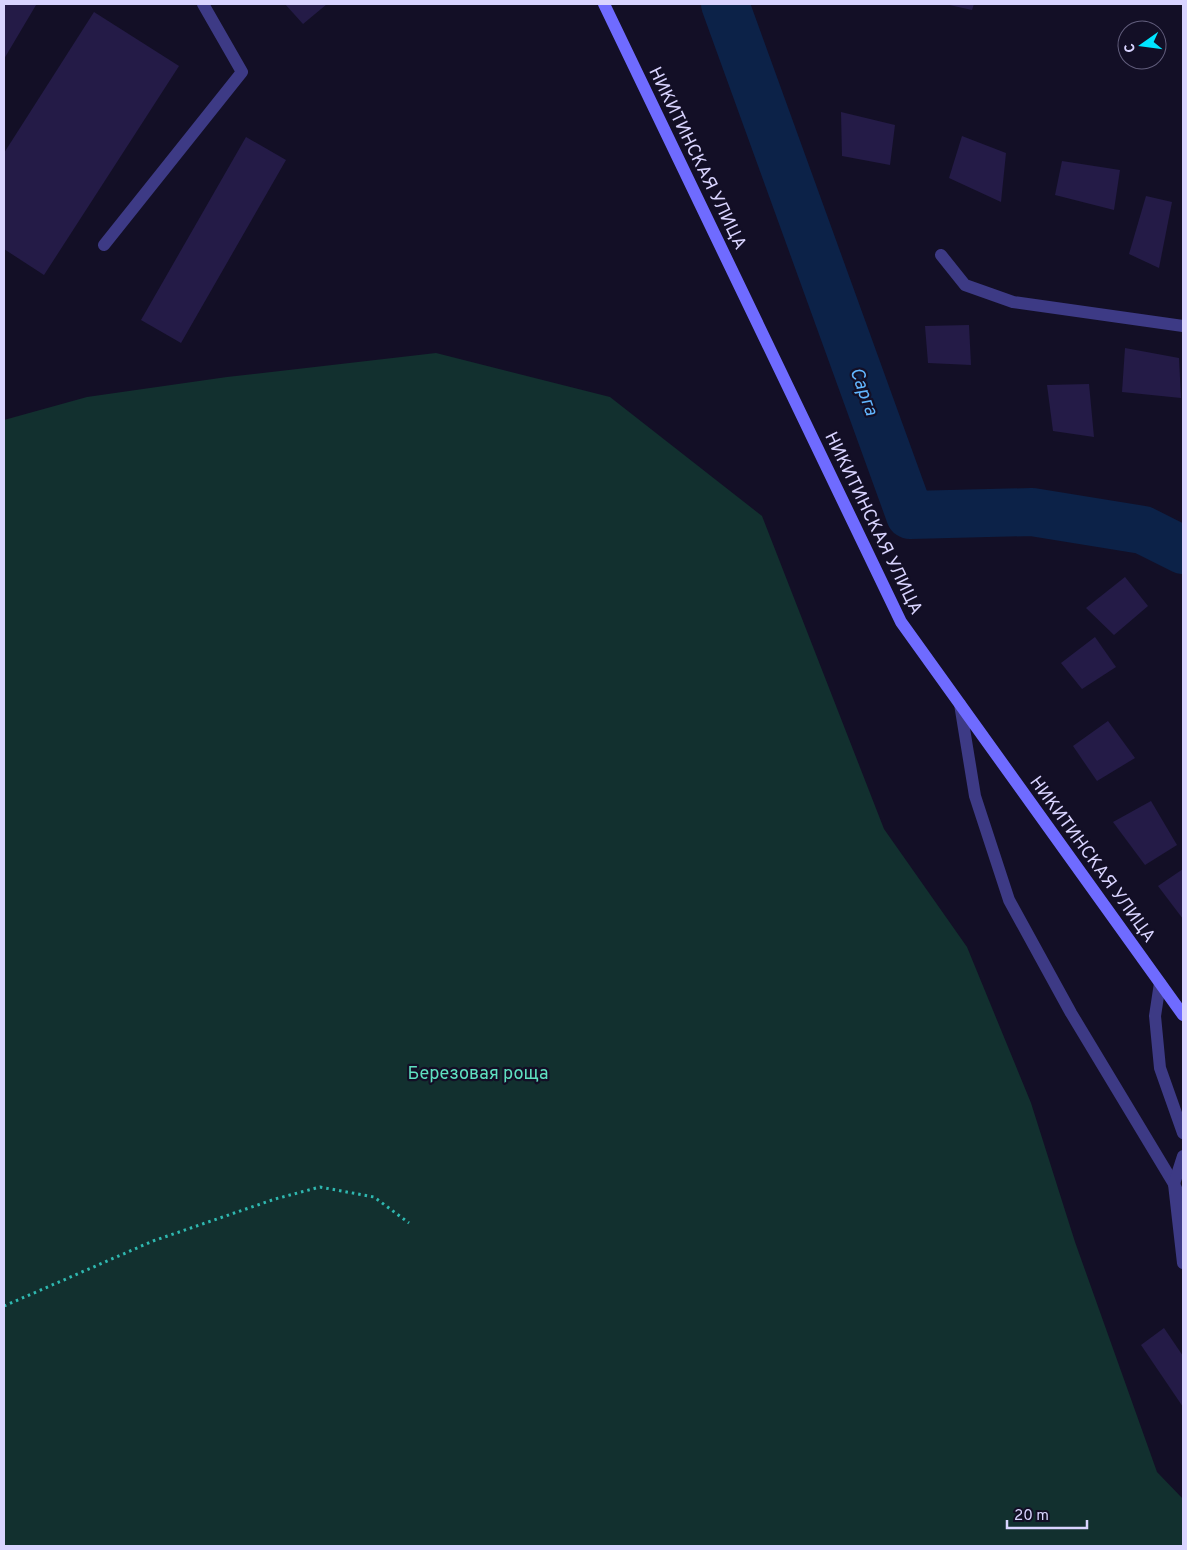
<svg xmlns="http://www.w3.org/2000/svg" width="1187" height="1550" viewBox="0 0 1187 1550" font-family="Overpass,sans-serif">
	<rect width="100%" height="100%" fill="#130f26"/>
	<!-- green -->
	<polygon fill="#12302f" points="436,353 610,397 762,516 884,829 967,947 1031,1103 1075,1242 1157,1472 1183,1499 1183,1546 4,1546 4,420 87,397 227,377"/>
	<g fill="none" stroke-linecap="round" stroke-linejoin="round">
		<!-- river -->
		<polyline stroke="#0c2248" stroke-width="48" points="725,4 910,515 1032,512 1143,530 1183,550"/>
	</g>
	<!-- building -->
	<g fill="#241b47">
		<polygon points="4,4 36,5 4,59"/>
		<polygon points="285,4 327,4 303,24"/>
		<polygon points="945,4 974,4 972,10"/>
		<polygon points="94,12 179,66 44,275 4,249 4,153"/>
		<polygon points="841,112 895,125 890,165 842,156"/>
		<polygon points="962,136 1006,153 1001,202 949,178"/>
		<polygon points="246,137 286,160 181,343 141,320"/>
		<polygon points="1062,161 1120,170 1114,210 1055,195"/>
		<polygon points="1146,196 1172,202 1159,268 1129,254"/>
		<polygon points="969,325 971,365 928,363 925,326"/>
		<polygon points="1125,348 1179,358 1181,398 1122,392"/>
		<polygon points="1089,384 1094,437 1053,431 1047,385"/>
		<polygon points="1125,577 1148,606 1114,635 1086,608"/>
		<polygon points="1095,637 1116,667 1082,689 1061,663"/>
		<polygon points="1108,721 1135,758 1097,781 1073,746"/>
		<polygon points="1151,801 1177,845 1145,865 1113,822"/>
		<polygon points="1183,869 1183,919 1158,886"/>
		<polygon points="1164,1328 1183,1356 1183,1407 1141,1345"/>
	</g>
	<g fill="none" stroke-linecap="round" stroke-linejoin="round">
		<!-- path -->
		<polyline stroke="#2fb8b0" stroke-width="3" stroke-dasharray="2.5 4" stroke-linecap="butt" points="4,1306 153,1241 275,1199 320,1187 374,1197 409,1223"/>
		<!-- lane -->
		<g stroke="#3d3a85" stroke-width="12">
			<polyline points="104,245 242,72 203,4"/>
			<polyline points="941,255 965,285 1013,302 1183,326"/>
			<polyline points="960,704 975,796 1009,900 1071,1013 1174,1184 1183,1204"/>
			<polyline points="1160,983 1155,1016 1160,1068 1183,1133"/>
			<polyline points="1183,1156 1174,1184 1183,1263"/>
		</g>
		<!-- secondary -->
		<polyline stroke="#6f6bff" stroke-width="12" points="604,4 901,622 1183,1015"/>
	</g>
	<g text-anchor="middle" stroke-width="4.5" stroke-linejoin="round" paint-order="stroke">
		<!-- street labels -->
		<g font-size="18" fill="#d9d4ff" stroke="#130f26">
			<text transform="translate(698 158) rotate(64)" y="6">НИКИТИНСКАЯ УЛИЦА</text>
			<text transform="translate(874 523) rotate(64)" y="6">НИКИТИНСКАЯ УЛИЦА</text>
			<text transform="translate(1093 859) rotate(54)" y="6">НИКИТИНСКАЯ УЛИЦА</text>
		</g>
		<!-- park labels -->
		<g font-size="18" fill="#5fe0c0" stroke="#130f26">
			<text x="478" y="1079">Березовая роща</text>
		</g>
		<!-- water labels -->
		<g font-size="19" font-style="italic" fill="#62b6ff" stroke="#130f26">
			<text transform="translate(865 391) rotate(70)" y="7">Сарга</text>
		</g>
	</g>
	<!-- border -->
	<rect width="1187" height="1550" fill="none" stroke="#d9d4ff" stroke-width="10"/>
	<!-- north arrow -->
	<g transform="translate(1142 45) rotate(256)"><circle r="24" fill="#130f26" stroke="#625e7d"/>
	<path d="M0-4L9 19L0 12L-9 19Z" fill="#00e5ff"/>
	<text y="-8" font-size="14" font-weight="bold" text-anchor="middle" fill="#d9d4ff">С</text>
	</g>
	<!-- scale -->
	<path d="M1007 1520v8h80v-8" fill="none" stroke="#d9d4ff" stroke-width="2.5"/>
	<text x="1014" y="1520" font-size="15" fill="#d9d4ff" stroke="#130f26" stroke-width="4" paint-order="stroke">20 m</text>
</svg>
